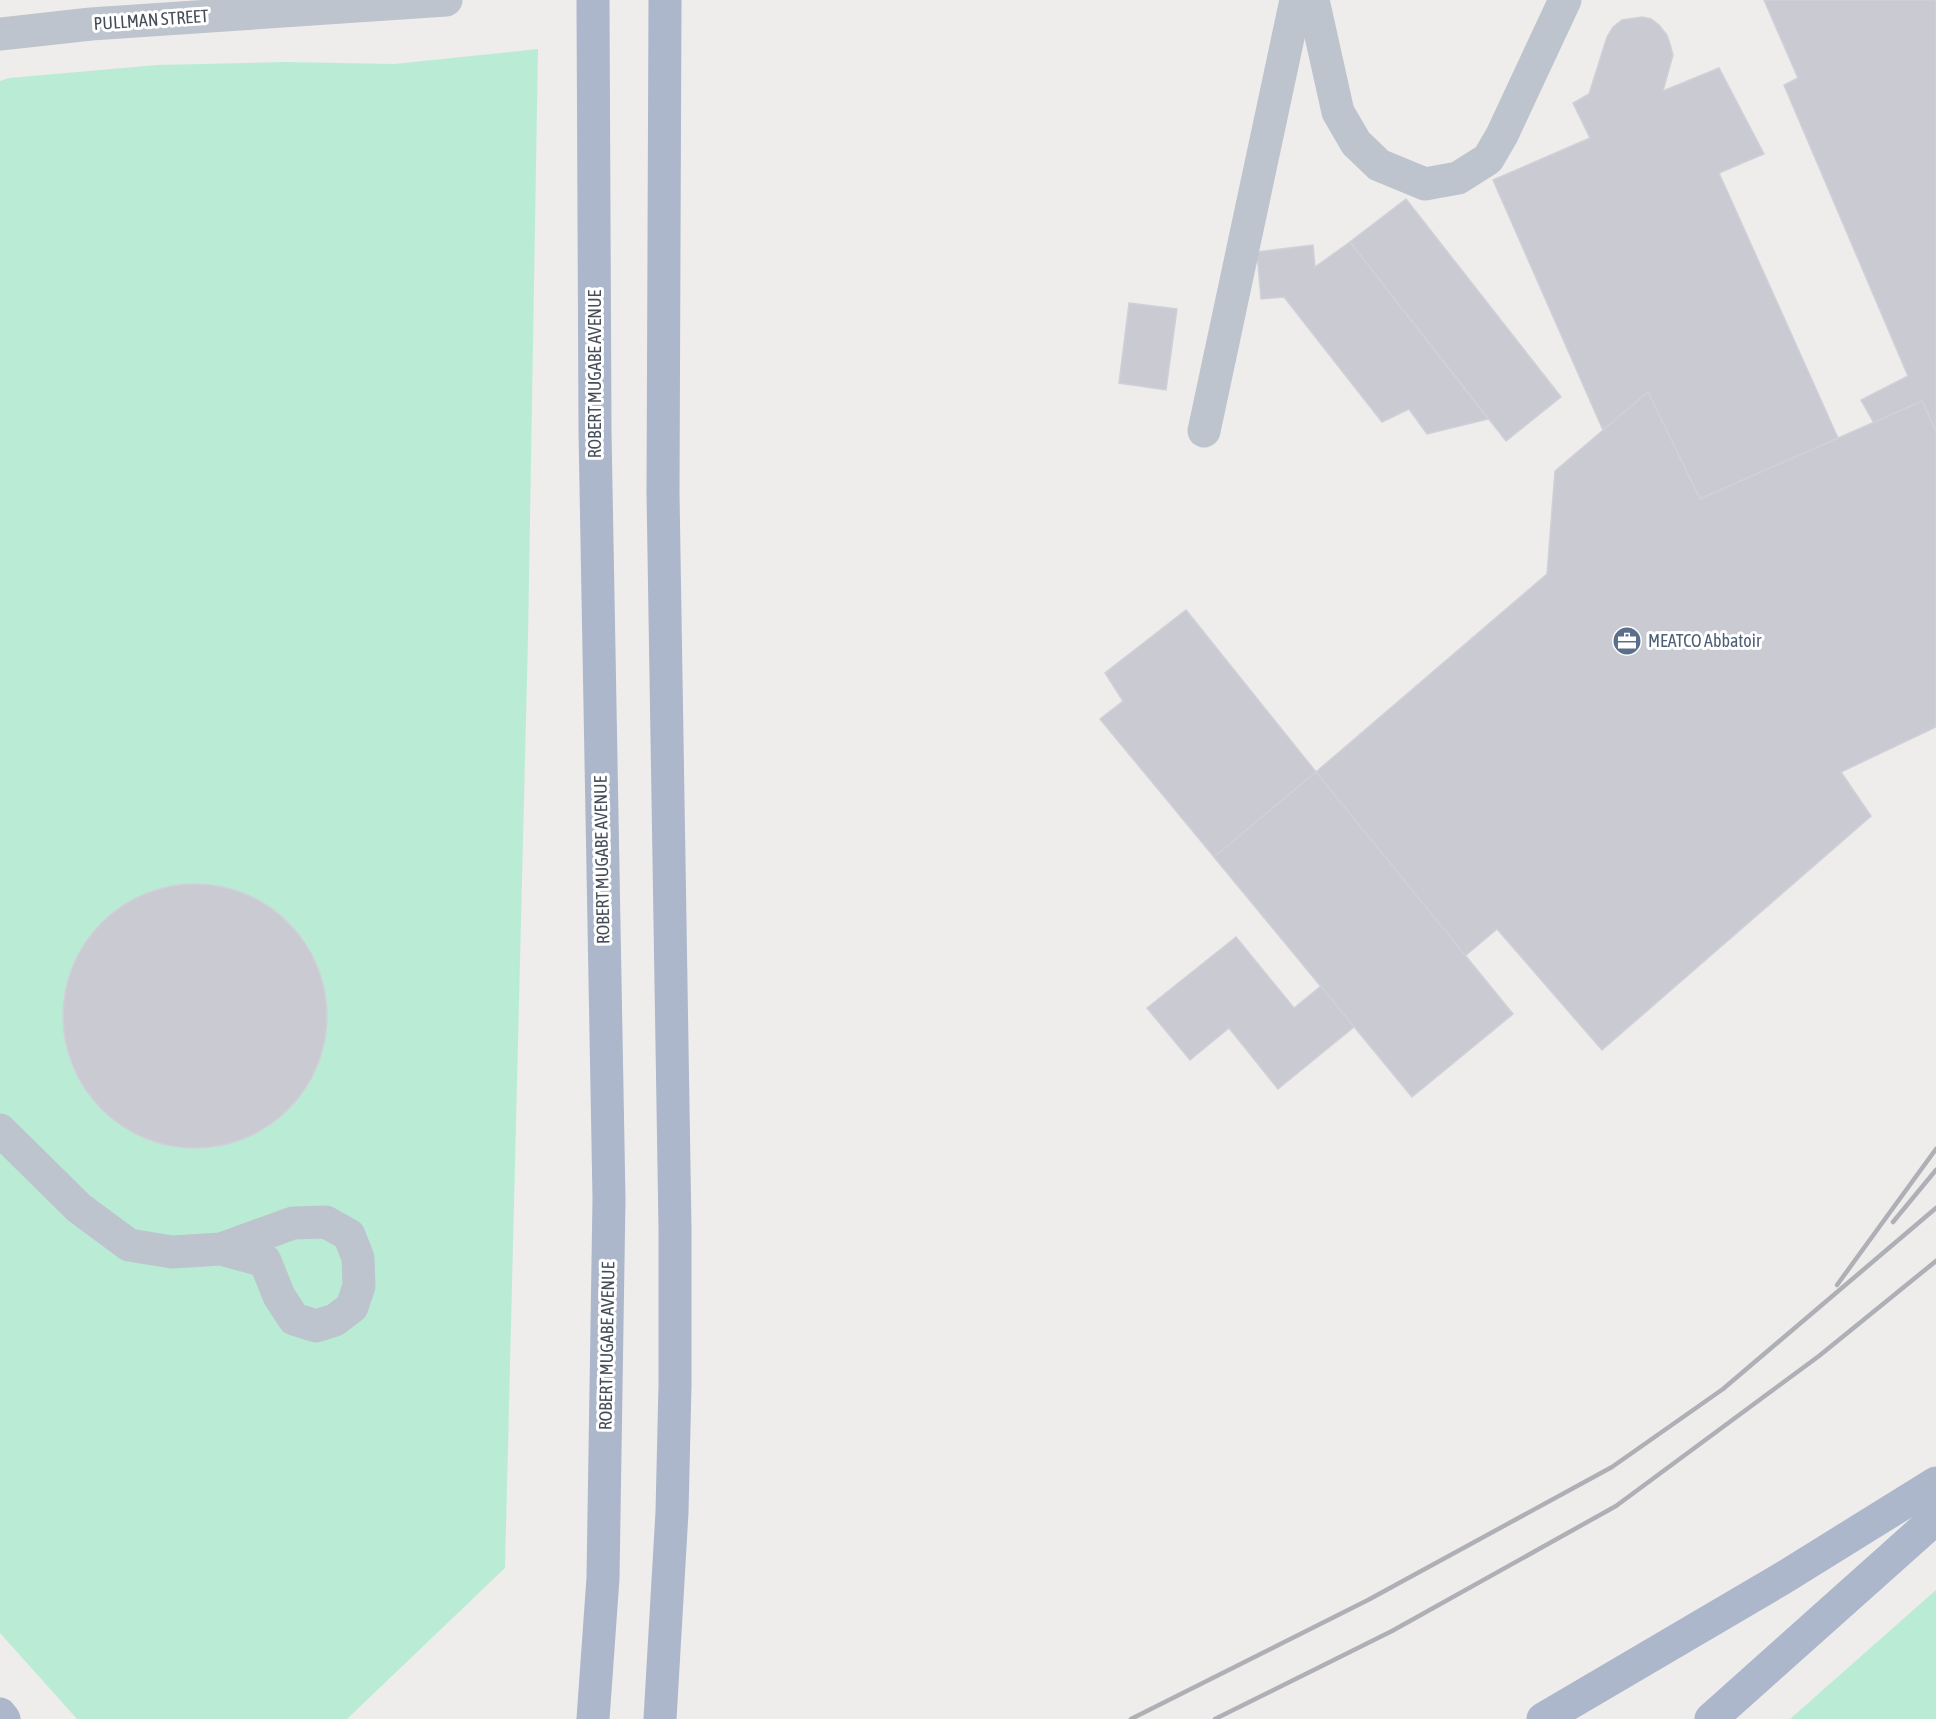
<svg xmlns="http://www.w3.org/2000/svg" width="1936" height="1719" viewBox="0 0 1936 1719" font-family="'Asap Condensed',sans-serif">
	<rect width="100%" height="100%" fill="#efecec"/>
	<!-- green -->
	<g fill="#baecd5">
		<polygon points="538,49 528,638 505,1568 347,1719 77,1719 0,1633 0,81 9,78 157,65 285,62 394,64"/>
		<polygon points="1936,1590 1936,1719 1790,1719"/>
	</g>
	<!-- building -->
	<g fill="#c9cad2" stroke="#d0d1d8" stroke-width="1.5">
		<polygon points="1764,0 1936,0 1936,432 1922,401 1874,423 1861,400 1908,376 1784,85 1798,78"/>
		<polygon points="1642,17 1651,19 1659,25 1667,35 1670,44 1673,55 1663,91 1719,68 1764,154 1719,173 1838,438 1700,499 1648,392 1603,430 1493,180 1590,138 1573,103 1589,94 1607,37 1613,27 1622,20"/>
		<polygon points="1406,199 1561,397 1506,441 1350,242"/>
		<polygon points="1350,242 1488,419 1427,434 1409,409 1382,422 1284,297 1261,299 1257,252 1313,245 1315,267"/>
		<polygon points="1129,303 1177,309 1166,390 1119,383"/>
		<polygon points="1648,392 1700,499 1922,401 1936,432 1936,727 1841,772 1871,816 1602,1050 1497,929 1465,956 1316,772 1547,574 1555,471"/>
		<polygon points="1186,610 1316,772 1214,857 1100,719 1123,701 1105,673"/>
		<polygon points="1316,772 1513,1014 1412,1097 1214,857"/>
		<circle cx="195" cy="1016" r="132"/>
		<polygon points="1236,937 1294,1008 1321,986 1354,1027 1278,1089 1229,1028 1190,1060 1147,1008"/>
	</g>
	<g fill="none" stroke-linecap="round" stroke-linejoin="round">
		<!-- minor -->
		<g stroke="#bdc4ce" stroke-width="33">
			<polyline points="1313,0 1338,112 1356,143 1379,165 1425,184 1458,178 1488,159 1502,135 1565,0"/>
			<polyline points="0,34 91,24 446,0"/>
			<polyline points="1204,431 1296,0"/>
			<polyline points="0,1130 79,1208 129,1245 172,1252 221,1249 293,1223 326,1222 349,1235 358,1258 359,1286 352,1307 335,1320 316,1326 294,1319 279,1296 265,1261 221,1249"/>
		</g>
		<!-- major -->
		<g stroke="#acb7cb" stroke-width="33">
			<polyline points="593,0 595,432 609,1199 603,1578 593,1719"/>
			<polyline points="0,1714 4,1719"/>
			<polyline points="660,1719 672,1512 675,1385 675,1229 663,492 665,0"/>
			<polyline points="1543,1719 1783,1578 1936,1483"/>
			<polyline points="1711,1719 1936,1518"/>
		</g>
		<!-- rail -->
		<g stroke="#aeb0b6" stroke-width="4.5">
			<polyline points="1893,1222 1936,1170"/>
			<polyline points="1837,1285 1936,1149"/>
			<polyline points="1131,1719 1368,1600 1612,1467 1723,1389 1936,1208"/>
			<polyline points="1215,1719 1392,1631 1616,1506 1819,1356 1936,1261"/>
		</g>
	</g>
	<!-- icons -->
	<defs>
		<g id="office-disc" transform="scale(1.5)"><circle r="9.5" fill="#5c6f8a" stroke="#fff"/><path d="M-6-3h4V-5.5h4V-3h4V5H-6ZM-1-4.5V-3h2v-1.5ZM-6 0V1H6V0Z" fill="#fff"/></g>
	</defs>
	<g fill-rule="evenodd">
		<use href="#office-disc" x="1627" y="641"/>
	</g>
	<g text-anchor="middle" stroke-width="6" stroke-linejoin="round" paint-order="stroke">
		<!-- street labels -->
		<g font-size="18" fill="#454d59" stroke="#fff">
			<text transform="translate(151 20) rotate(-4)" y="6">PULLMAN STREET</text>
			<text transform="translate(595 374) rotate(-90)" y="6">ROBERT MUGABE AVENUE</text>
			<text transform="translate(602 860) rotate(-91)" y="6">ROBERT MUGABE AVENUE</text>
			<text transform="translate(607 1346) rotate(-89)" y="6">ROBERT MUGABE AVENUE</text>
		</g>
		<!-- service labels -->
		<g font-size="18" fill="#4e5e75" stroke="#fff" text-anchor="start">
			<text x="1648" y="647">MEATCO Abbatoir</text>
		</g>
	</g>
</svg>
